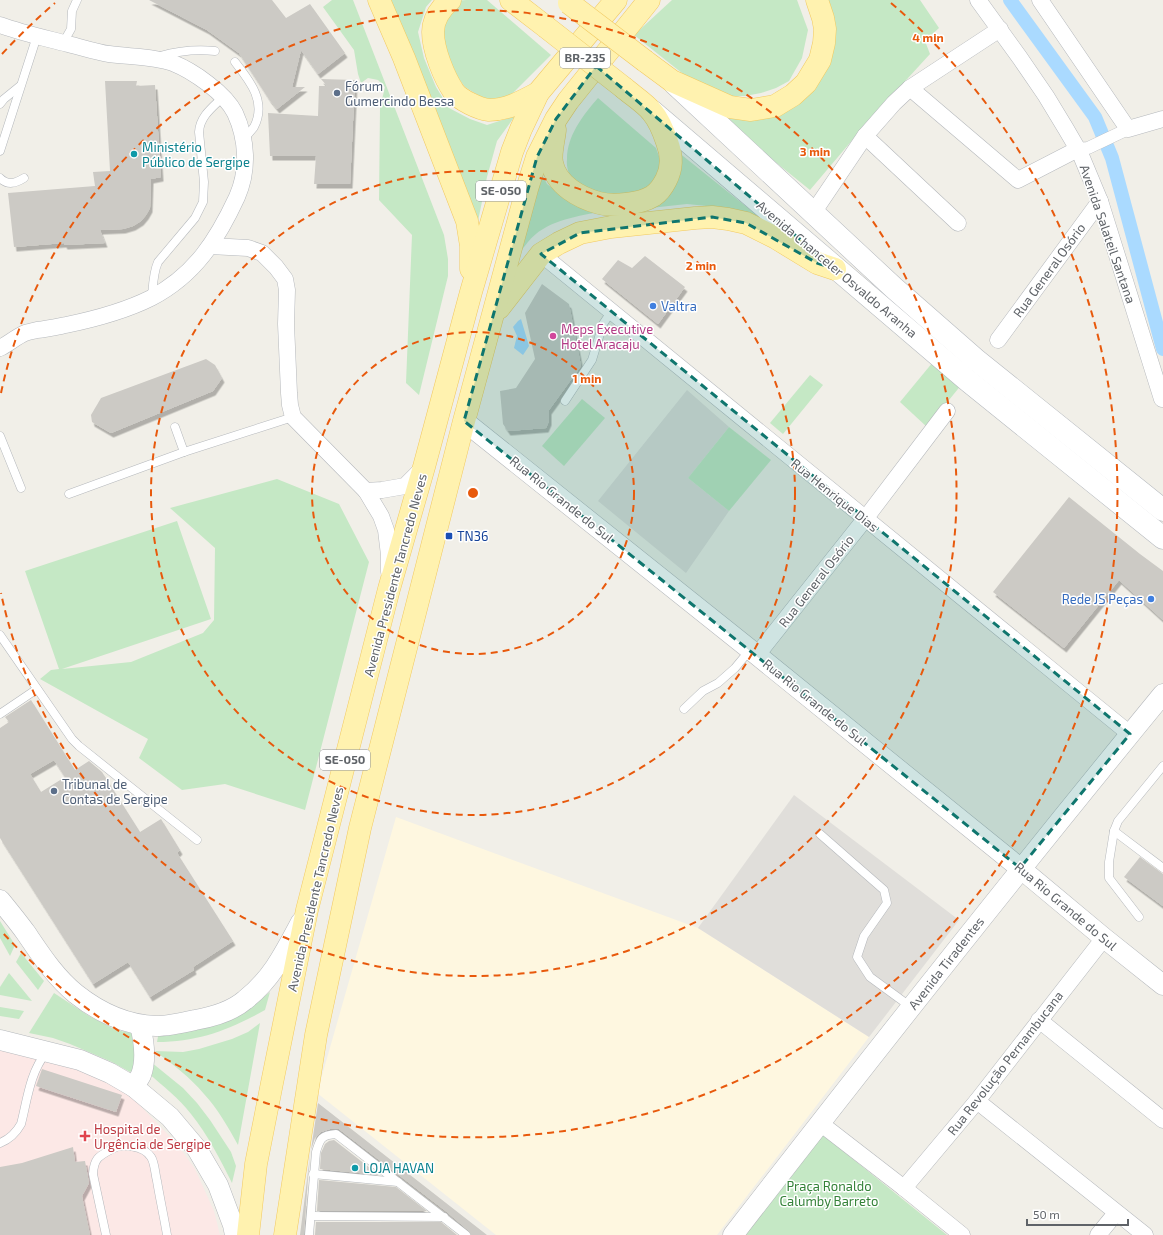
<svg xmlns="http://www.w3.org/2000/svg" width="1163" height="1235" viewBox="0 0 1163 1235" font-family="'Exo 2',sans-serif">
	<defs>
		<filter id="shadow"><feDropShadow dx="2.5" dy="4.5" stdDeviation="0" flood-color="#0004"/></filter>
	</defs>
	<rect width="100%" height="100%" fill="#f1efe8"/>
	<!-- commercial -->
	<polygon fill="#fef7e0" points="396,817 698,928 869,1037 717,1235 496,1235 317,1093"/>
	<!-- industrial -->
	<g fill="#e0deda">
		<polygon points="687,390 729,427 688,478 729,511 686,573 598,501"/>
		<polygon points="794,795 959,920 869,1037 698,928"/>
	</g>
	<!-- medical -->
	<polygon fill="#fce8e6" points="0,1046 78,1065 128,1093 177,1144 195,1169 214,1211 220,1235 0,1235"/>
	<!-- green -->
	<g fill="#c5e8c5">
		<polygon points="332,0 353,0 444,235 448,259 448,276 419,395 406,383 412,235 379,200 380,108 385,87 378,80 368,78 361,83 358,74 354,50 323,7"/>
		<polygon points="391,0 432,0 426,7 418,32 424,58 436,87 449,108 470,119 487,125 515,116 497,141 487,177 476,231"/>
		<polygon points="466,0 487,0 551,55 506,100 487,101 465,87 448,65 438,35 455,1"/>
		<polygon points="672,0 797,0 808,30 802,58 789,81 776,88 761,93 745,96 725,96 692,81 634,35"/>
		<polygon points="824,0 920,0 939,28 925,41 930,54 865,125 810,190 717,115 800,98"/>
		<path d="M598,98L656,148L662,165L651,193L619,204L572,181C569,174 566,167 567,159C567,136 583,115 598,98Z"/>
		<polygon points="678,152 758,216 726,208 687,204 632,210"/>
		<path d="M538,167L547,184L557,192L599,212C574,217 545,221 528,242C522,249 517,257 512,265Z"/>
		<polygon points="933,362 962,384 927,427 900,402"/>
		<polygon points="810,375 823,385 783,434 770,423"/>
		<polygon points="582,399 605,418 564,466 542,446"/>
		<polygon points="729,427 771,460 729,511 688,478"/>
		<polygon points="277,479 339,504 369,562 305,810 225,784 182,790 139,758 148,739 40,679 51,670 59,669 25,571 177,521 211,619 62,669 131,662 203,633 214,620 215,548 170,508"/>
		<polygon points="0,921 15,945 10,956 0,938"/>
		<polygon points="21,953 44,981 38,990 16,962"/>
		<polygon points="9,973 32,1001 0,995 0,987"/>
		<path d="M270,992L265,1010C229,1030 198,1042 157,1042L159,1031L256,1003Z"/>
		<polygon points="54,993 89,1016 116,1030 136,1034 136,1068 130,1072 112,1062 70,1044 53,1038 29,1033"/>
		<polygon points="0,1007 24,1011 19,1019 0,1016"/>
		<path d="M260,1023L238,1145C228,1127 218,1109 204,1094C190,1077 172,1064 155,1051L183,1052L199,1049L232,1039L248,1032Z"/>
		<path d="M151,1062L183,1088L197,1103L210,1120L231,1152L236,1166L232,1183C220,1159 208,1135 191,1114C179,1098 163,1086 148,1073Z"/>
		<polygon points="822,1134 947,1235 741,1235"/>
	</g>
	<!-- water -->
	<polygon fill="#aadaff" points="521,319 529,346 523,355 514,348 517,336 513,327 518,321"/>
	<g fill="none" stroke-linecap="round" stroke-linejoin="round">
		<!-- canal -->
		<polyline stroke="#aadaff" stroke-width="14" points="1010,0 1095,117 1112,158 1163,349"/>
	</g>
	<!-- building -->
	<g fill="#cccac5" fill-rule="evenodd" filter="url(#shadow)">
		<polygon points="149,0 272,0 286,18 310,4 345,53 318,74 301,50 292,87 305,87 277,109 269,99 239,53 207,30"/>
		<polygon points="321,79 355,80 350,184 314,184 316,156 270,156 268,113 318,116 319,86 327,86"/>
		<polygon points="105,81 137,81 136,86 155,85 161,177 151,179 150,208 146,215 141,221 133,226 123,229 100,230 105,243 65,245 64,243 14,247 8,193 95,186 93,172 110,171"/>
		<polygon points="645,256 685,287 658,324 602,279 618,260 632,268"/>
		<polygon points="542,284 569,304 581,366 549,410 549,421 546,428 508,431 503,424 500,391 516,388 535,359 525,313"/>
		<polygon points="206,359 215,365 222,378 213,391 111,433 92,422 91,415 101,398"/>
		<polygon points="1069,497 1140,554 1163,571 1163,620 1119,580 1064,648 993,592"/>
		<path d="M31,700L75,770L89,761L102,772L140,832L161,819L180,850L177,853L233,941L193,967L194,970L150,997L128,962L93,984L0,838V728L9,722L5,717ZM54,760L65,777L41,792L30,774Z"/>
		<polygon points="1140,857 1163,874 1163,906 1124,877"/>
		<polygon points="42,1069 122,1095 116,1112 36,1086"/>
		<polygon points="318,1103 487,1235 471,1235 469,1231 447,1212 339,1129 330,1129 321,1132 315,1138 311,1150"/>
		<polygon points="334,1140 379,1175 320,1169 321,1153 325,1144 329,1141"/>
		<polygon points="73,1147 75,1162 85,1161 89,1183 82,1196 90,1235 0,1235 0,1167 22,1163"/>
		<polygon points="310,1152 309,1170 308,1174 308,1177 304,1235 300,1235 309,1164"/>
		<polygon points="319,1180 396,1187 427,1211 317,1211"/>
		<polygon points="316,1222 441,1222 457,1235 315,1235"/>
	</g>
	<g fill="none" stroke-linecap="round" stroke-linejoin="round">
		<!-- service casing -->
		<g stroke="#b5b8bc" stroke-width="9">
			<g id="service">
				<polyline points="63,43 71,29 72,11 77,0"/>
				<path d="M160,56C178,51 196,49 215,51"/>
				<path d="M235,62C250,81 267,102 254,127C251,131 247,135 244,139"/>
				<polyline points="0,104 4,99 20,86"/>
				<polyline points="0,151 37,36"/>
				<path d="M0,178C8,186 16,183 24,178"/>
				<path d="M152,298C153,285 153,273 158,262L195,218L203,202L204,182L199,132C200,116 213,107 223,97"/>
				<polyline points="565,401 592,360 603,324 611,312"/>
				<polyline points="175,427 184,452"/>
				<polyline points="0,436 21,488"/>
				<polyline points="69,494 184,452 293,417"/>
				<polyline points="0,635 72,739 79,746 197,840"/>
				<polyline points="684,709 703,691 718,683 735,668 750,650"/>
				<polyline points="0,714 37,689"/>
				<polyline points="1163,766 1118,821 1114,831 1163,868"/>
				<polyline points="1114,831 1109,862 1109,878 1139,917"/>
				<polyline points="820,834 884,890 887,903 864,936 857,957 870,977 911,1007"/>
				<path d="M0,1143C10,1139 16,1133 21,1124C27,1101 30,1072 46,1053"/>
				<polyline points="313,1174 398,1182"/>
				<polyline points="311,1216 444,1217"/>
				<path d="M106,1235L93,1174C94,1158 99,1156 112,1149C122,1143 144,1146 151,1157C155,1163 155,1174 157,1181C160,1199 164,1217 167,1235"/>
				<path d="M309,1235L316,1152C320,1139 321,1135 336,1134L466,1235"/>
			</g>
		</g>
		<!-- pedestrian casing -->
		<g stroke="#b5b8bc" stroke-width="13">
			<polyline id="pedestrian" points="1078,149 1088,148 1128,129"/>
		</g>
		<!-- minor casing -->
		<g stroke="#b5b8bc" stroke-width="17">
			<g id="minor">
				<polyline points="978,0 1020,58 1046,96 1066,129 1080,153 1100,201 1162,399"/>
				<polyline points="1040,0 1128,129 1163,119"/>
				<path d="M0,25C22,33 45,38 68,44C81,47 95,52 109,54C130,57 152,56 173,63C193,71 225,93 235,113C247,139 249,170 237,197C217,240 195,275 151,298C125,311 95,319 66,325C56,327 47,329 37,330C33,331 28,332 25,333C16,337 8,344 0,348"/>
				<polyline points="910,88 1018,180 1078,149"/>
				<polyline points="865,136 958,223"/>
				<polyline points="813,213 865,136 894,103 910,88 1000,29"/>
				<polyline points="210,246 248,248 262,253 276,267 285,279 287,290 286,324 289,393 290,405 293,417 366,491 381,516 386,530 389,555 389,572"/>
				<polyline points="541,254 1130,734"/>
				<polyline points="998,340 1100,201"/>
				<polyline points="366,491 382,490 405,486 423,468"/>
				<polyline points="757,655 865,519 947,411"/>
				<polyline points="1039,1020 1163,1120"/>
				<polyline points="977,1101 1145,1235"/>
				<polyline points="820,1123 904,1188 962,1235"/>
				<polyline points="904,1188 977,1101 1104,938"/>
				<polyline points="1098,1235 1116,1213"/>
			</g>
		</g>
		<!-- tertiary casing -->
		<g stroke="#b5b8bc" stroke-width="21">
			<g id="tertiary">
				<polyline points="464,421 757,655 1020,868 1104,938 1163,985"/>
				<path d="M0,900C9,911 18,922 26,933C41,955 55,977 76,994C100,1013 125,1025 156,1026C169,1026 182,1023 195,1020C212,1017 231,1012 245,1000C272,979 285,952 301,922"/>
				<polyline points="0,1040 80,1060 110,1073 134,1087 170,1117 197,1149 218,1185 233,1225 235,1235"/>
				<path d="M134,1087C136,1083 139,1079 141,1075C147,1059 144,1041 140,1025"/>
				<path d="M733,1235C874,1053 1017,872 1163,694"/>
			</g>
		</g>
		<!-- secondary casing -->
		<g stroke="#b6babf" stroke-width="23">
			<g id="secondary">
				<polyline points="675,84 894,288 975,359 1163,510"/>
				<polyline points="652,111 967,380 1163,538"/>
			</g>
		</g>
		<!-- primary casing -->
		<g stroke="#f2c960" stroke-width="23">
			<g id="primary">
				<polyline points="379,0 404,58 467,221 471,246 471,269"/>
				<path d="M450,0C441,8 433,19 433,32C433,50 444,77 454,92C460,100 479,109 489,110C507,110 523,101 538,93"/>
				<polyline points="511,0 546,27"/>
				<polyline points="645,61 672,81 730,107 751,110 775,106 793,95 806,83 820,60 824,43 825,29 823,18 817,0"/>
				<path d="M555,130C554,140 550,153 552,163C556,185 580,198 599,203C613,207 640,204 653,196C659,192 663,186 666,180C673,167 672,155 667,142C664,133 658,119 652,112C646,104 632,95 624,88"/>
				<polyline points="499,308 541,254 559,243 580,233 611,227 695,218 712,217 728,219 746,223 776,238 817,263 835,269"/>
				<polyline points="248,1235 256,1164 272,1083 307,910 389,589 424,467 471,292 512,152 521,129 538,93 616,0"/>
				<polyline points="285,1235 316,1035 360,828 464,421 527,189 537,157 556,119 568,101 649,0"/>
			</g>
		</g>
		<!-- service -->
		<use href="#service" stroke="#fff" stroke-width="8"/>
		<!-- pedestrian -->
		<use href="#pedestrian" stroke="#fff" stroke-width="12"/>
		<!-- minor -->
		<use href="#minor" stroke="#fff" stroke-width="16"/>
		<!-- tertiary -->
		<use href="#tertiary" stroke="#fff" stroke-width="20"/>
		<!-- secondary -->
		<use href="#secondary" stroke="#fff" stroke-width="22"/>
		<!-- primary -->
		<use href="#primary" stroke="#fff2af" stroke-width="22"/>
		<!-- primary-bridge casing -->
		<g stroke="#f2c960" stroke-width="23" stroke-linecap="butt">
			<g id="primary-bridge">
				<polyline points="569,3 645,61"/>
				<polyline points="546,27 624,88"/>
			</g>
		</g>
		<!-- primary-bridge -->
		<use href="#primary-bridge" stroke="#fff2af" stroke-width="22"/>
	</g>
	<!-- marked area -->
	<path fill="#0f766e" fill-opacity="0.2" stroke="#0f766e" stroke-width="3" stroke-dasharray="8 5" stroke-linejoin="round" d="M596,66L835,269L817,263L746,223L712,217L580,233L541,254L1130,734L1020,868L464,421L537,157L556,119Z"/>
	<!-- distance rings -->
	<g fill="none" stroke="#e8590c" stroke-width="2" stroke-dasharray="7 5">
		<circle cx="473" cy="493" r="161"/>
		<circle cx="473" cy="493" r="322"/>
		<path d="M1 393A483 483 0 1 1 1 593"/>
		<path d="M2 54A644 644 0 0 1 55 3M891 3A644 644 0 1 1 2 932"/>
	</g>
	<!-- markers -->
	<g fill="#5c6f8a" stroke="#fff" stroke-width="1.5">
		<circle cx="337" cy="93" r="4"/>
		<circle cx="54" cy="791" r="4"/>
	</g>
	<g fill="#0f9aa8" stroke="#fff" stroke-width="1.5">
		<circle cx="134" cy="154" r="4"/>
		<circle cx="355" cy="1168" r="4"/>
	</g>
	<g fill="#3f7fe0" stroke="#fff" stroke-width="1.5">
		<circle cx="653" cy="306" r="4"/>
		<circle cx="1151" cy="599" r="4"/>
	</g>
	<circle fill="#d1479c" stroke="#fff" stroke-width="1.5" cx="553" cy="336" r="4"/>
	<rect fill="#1a4fb4" stroke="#fff" stroke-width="1.5" x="445" y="532" width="8" height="8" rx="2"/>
	<path fill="#e0444e" stroke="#fff" stroke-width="1.5" d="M83 1130h4v4h4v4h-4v4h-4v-4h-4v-4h4z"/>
	<g text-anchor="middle" stroke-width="3" stroke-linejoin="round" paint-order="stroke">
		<!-- shield labels -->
		<g fill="#fff" stroke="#8f9295" stroke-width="1">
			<rect x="560" y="48" width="50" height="20" rx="3"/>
			<rect x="476" y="181" width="50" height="20" rx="3"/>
			<rect x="320" y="750" width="50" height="20" rx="3"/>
		</g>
		<g font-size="12" font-weight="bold" fill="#5f6368">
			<text x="585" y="62">BR-235</text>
			<text x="501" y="195">SE-050</text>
			<text x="345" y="764">SE-050</text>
		</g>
		<!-- service labels -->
		<g font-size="13" fill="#4e5e75" stroke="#fff" text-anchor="start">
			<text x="345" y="91">Fórum<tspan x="345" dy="15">Gumercindo Bessa</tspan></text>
			<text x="62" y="789">Tribunal de<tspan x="62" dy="15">Contas de Sergipe</tspan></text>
		</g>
		<!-- culture labels -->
		<g font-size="13" fill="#0d838f" stroke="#fff" text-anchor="start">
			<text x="142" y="152">Ministério<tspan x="142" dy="15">Público de Sergipe</tspan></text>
			<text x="363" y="1173">LOJA HAVAN</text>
		</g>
		<!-- street labels -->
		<g font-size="13" fill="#5f6368" stroke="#fff">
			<text transform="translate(1108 234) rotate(71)" y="5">Avenida Salateil Santana</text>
			<text transform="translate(837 269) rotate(40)" y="5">Avenida Chanceler Osvaldo Aranha</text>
			<text transform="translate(1049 270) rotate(-54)" y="5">Rua General Osório</text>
			<text transform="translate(835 495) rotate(39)" y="5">Rua Henrique Dias</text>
			<text transform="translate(562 499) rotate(39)" y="5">Rua Rio Grande do Sul</text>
			<text transform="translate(395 575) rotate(-75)" y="5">Avenida Presidente Tancredo Neves</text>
			<text transform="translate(816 581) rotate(-52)" y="5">Rua General Osório</text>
			<text transform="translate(815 702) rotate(39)" y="5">Rua Rio Grande do Sul</text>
			<text transform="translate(315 889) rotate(-77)" y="5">Avenida Presidente Tancredo Neves</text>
			<text transform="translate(1066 906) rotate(40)" y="5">Rua Rio Grande do Sul</text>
			<text transform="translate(946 963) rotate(-52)" y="5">Avenida Tiradentes</text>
			<text transform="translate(1005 1063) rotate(-52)" y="5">Rua Revolução Pernambucana</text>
		</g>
		<!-- shop labels -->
		<g font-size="13" fill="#366cbe" stroke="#fff" text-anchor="start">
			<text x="661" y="311">Valtra</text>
			<text x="1143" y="604" text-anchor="end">Rede JS Peças</text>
		</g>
		<!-- hotel labels -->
		<g font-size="13" fill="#b23c85" stroke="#fff" text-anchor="start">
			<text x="561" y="334">Meps Executive<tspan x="561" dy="15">Hotel Aracaju</tspan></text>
		</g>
		<!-- transit labels -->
		<g font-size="13" fill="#164399" stroke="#fff" text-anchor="start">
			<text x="457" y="541">TN36</text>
		</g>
		<!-- health labels -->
		<g font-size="13" fill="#be3a42" stroke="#fff" text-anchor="start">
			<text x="94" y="1134">Hospital de<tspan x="94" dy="15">Urgência de Sergipe</tspan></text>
		</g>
		<!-- park labels -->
		<g font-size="13" fill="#348238" stroke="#fff">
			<text x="829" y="1191">Praça Ronaldo<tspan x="829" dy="15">Calumby Barreto</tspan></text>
		</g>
	</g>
	<circle cx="473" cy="493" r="6" fill="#e8590c" stroke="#fff" stroke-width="2"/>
	<g font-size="12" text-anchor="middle" font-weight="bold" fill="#e8590c" stroke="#fff" stroke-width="3" stroke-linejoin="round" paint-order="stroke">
		<text x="928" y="42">4 min</text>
		<text x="815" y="156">3 min</text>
		<text x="701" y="270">2 min</text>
		<text x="587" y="383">1 min</text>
	</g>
	<!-- scale -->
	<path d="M1027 1219v6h101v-6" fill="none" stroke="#5f6368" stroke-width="2"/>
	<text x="1033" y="1219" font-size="12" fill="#5f6368" stroke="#ffffff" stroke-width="3" paint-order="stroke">50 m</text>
</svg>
